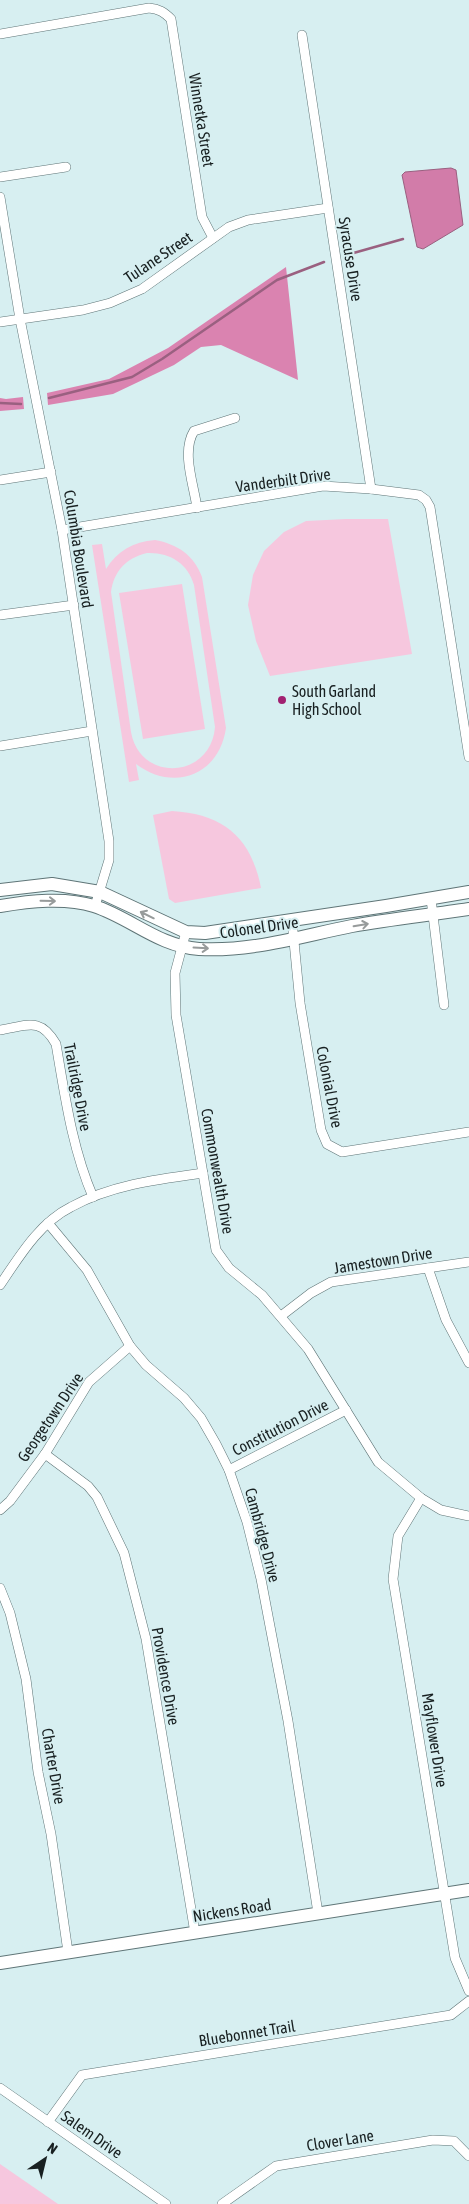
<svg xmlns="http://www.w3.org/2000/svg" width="469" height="2204" viewBox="0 0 469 2204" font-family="'Asap Condensed',sans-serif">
	<rect width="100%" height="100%" fill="#d7eff1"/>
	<!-- green -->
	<g fill="#f6c7de" fill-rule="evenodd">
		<polygon points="346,519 388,519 412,654 270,676 256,641 248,605 253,575 264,551 284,532 306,521"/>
		<path d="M155,540C177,544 194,555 202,577L226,728C219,776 173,792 136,764L139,780L129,782L92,545L102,544L106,569C117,551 133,542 155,540ZM147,553C169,552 188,563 194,585L215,727C211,779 140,783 131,732L111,592C114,571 126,558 147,553Z"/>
		<polygon points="182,584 205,729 143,739 119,593"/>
		<path d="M172,811C223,814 251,837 261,888L175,903L169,899L153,815Z"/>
		<polygon points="0,2164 58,2204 0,2204"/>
	</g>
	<!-- forest -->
	<g fill="#da83b0">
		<polygon points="286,267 298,380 221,345 201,347 174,365 113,394 48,405 47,393 109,379 168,348"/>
		<polygon points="23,397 24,409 0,411 0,398 6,399"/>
	</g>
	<!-- water -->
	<polygon fill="#d27ca9" stroke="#9a6080" points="451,168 456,170 463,225 423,249 417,247 402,175 405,172"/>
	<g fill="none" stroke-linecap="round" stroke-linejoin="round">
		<!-- stream -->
		<g stroke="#9a6080" stroke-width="2.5">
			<polyline points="350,254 403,239"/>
			<polyline points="49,398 132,377 162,359 277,280 324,262"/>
			<polyline points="0,403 21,404"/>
		</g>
		<!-- street casing -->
		<g stroke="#5f7577" stroke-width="10">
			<g id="street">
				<path d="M0,34L149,8C159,9 164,12 171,19L202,217L213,238"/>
				<polyline points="302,35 371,489"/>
				<polyline points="0,177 66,167"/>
				<polyline points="0,197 20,319 62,530 109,841 109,860 95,906"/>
				<polyline points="0,322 83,310 110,303 142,289 229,227 248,220 328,208"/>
				<polyline points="0,480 51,472"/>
				<path d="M197,508C194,485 181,452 194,431L235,418"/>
				<polyline points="62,530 323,486 371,489 419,495 426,500 430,507 469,757"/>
				<polyline points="0,615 74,605"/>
				<polyline points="0,746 92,731"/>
				<polyline points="431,899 444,1005"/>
				<polyline points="292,921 300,1003 321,1130 327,1144 342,1152 469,1132"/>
				<polyline points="186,932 175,973 176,1015 216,1250 229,1268 262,1295 308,1349 378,1462 421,1498 441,1510 469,1516"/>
				<path d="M0,1030C27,1026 40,1016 56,1044C65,1096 72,1148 93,1197"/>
				<polyline points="48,1223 87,1270 130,1346 146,1365 184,1398 201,1418 216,1444 229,1470 247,1522 261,1579 288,1721 318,1913"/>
				<polyline points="428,1268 446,1320 469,1363"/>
				<path d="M0,1285C19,1257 39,1223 71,1207C110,1185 159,1179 203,1173"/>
				<polyline points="281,1316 311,1293 331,1282 469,1262"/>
				<polyline points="45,1454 88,1486 97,1497 124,1553 146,1639 195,1933"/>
				<polyline points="229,1470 346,1410"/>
				<polyline points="421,1498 398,1536 393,1579 455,1958 469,1991"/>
				<polyline points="0,1510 10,1501 45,1454 89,1382 130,1346"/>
				<polyline points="0,1588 10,1613 26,1679 38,1772 51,1834 68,1952"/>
				<polyline points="0,2088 166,2204"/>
				<polyline points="48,2122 82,2075 451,2015 469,2001"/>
				<polyline points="222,2204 276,2166 433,2140 454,2141 469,2156"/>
			</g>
		</g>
		<!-- secondary casing -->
		<g stroke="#5f7577" stroke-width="14">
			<g id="secondary">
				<polyline points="0,890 52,884 100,892 186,932 205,933 386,906 469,892"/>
				<path d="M0,906C30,901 65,897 94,906C131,918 158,946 199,949C252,952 301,936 352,926C391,919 430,915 469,909"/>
				<polyline points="0,1963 469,1890"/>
			</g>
		</g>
		<!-- street -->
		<use href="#street" stroke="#fff" stroke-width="9"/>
		<!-- secondary -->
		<use href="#secondary" stroke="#fff" stroke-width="12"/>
	</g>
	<!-- one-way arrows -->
	<defs><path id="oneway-shaft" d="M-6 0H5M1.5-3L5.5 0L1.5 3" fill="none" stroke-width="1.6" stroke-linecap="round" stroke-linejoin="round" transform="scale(1.25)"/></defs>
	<g stroke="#979b9b">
		<use href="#oneway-shaft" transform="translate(48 901) rotate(1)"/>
		<use href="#oneway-shaft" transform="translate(147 915) rotate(-154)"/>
		<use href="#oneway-shaft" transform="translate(361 925) rotate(-9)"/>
		<use href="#oneway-shaft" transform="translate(201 948) rotate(3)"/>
	</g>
	<!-- markers -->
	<circle fill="#a22171" stroke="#d7eff1" stroke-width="2" cx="282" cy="700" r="5"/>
	<g text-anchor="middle" stroke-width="4" stroke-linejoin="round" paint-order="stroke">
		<!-- street labels -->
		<g font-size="16" fill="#182021" stroke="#d7eff1">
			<text transform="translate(202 120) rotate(81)" y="6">Winnetka Street</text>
			<text transform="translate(158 257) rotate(-34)" y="6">Tulane Street</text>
			<text transform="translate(351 259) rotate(81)" y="6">Syracuse Drive</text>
			<text transform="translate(283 480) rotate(-8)" y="6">Vanderbilt Drive</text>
			<text transform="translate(79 549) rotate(81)" y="6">Columbia Boulevard</text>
			<text transform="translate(259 927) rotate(-8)" y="6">Colonel Drive</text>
			<text transform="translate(78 1087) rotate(79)" y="6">Trailridge Drive</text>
			<text transform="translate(330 1087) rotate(79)" y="6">Colonial Drive</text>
			<text transform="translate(218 1171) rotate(80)" y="6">Commonwealth Drive</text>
			<text transform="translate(383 1260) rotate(-9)" y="6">Jamestown Drive</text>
			<text transform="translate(50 1417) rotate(-56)" y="6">Georgetown Drive</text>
			<text transform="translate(280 1427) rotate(-27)" y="6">Constitution Drive</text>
			<text transform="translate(263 1535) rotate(75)" y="6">Cambridge Drive</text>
			<text transform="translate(166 1676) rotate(80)" y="6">Providence Drive</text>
			<text transform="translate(435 1740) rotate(81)" y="6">Mayflower Drive</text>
			<text transform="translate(54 1766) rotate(80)" y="6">Charter Drive</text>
			<text transform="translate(232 1910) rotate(-9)" y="6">Nickens Road</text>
			<text transform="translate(247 2033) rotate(-9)" y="6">Bluebonnet Trail</text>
			<text transform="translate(92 2134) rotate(35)" y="6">Salem Drive</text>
			<text transform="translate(340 2140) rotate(-9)" y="6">Clover Lane</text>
		</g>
		<!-- poi labels -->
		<g font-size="16" fill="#182021" stroke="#d7eff1" text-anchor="start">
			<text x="292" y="697">South Garland<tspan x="292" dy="18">High School</tspan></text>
		</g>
	</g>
	<!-- north arrow -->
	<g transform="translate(45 2159) rotate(35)" stroke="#d7eff1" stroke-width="4" paint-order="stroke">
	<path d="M0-4L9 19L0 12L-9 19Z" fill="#182021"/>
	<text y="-8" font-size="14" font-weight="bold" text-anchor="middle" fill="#182021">N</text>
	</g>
</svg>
